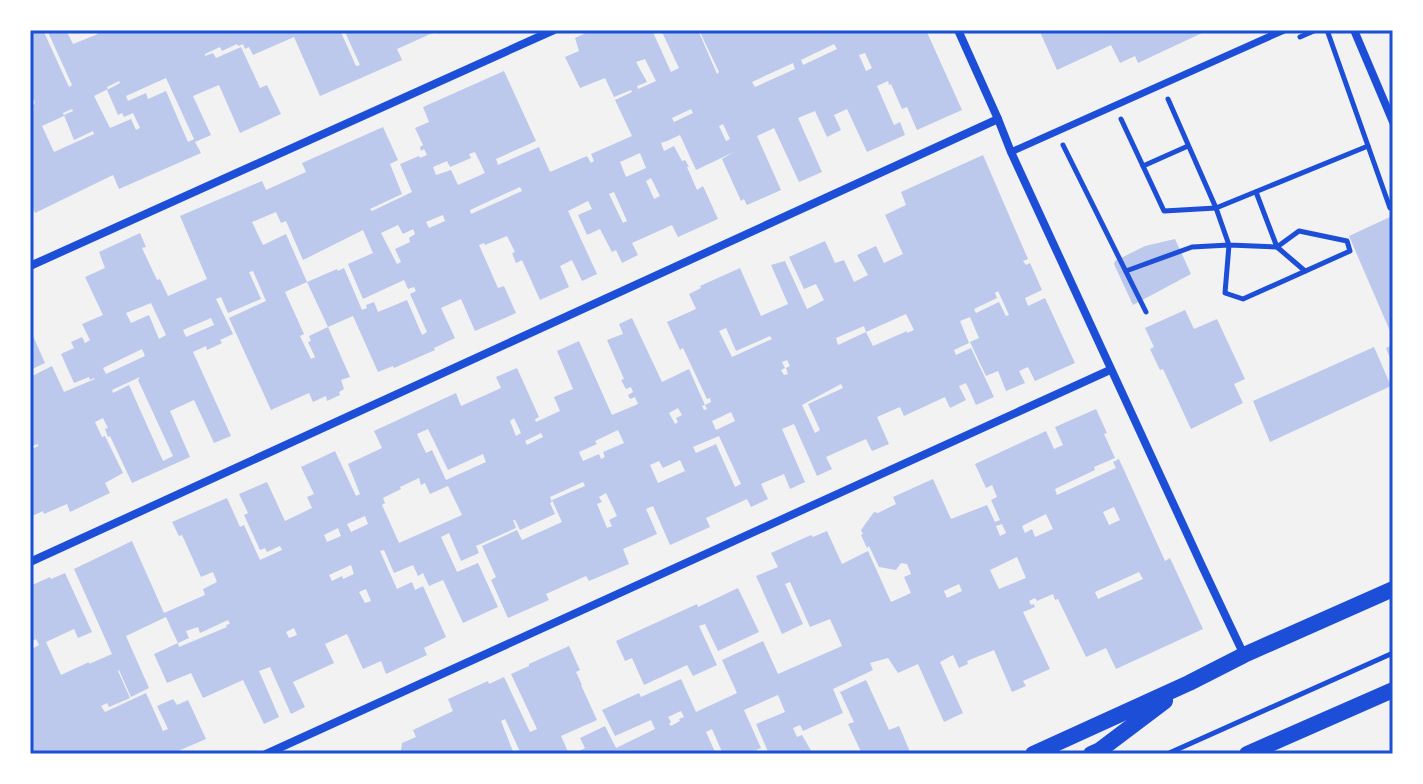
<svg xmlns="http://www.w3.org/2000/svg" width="1423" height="784" viewBox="0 0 1423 784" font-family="'PT Sans',sans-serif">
	<rect width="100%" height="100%" fill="#f2f2f2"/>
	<!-- building -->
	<g fill="#bdc9ec" fill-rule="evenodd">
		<path d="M30,30H43L69,87L72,85L47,30H66L73,44L98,34L96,30H115L116,33L119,30H340L356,66L360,65L344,30H447L439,34L437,31L397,49L402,60L320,96L294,37L253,55L249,47L245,49L243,44L238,46L237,44L222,51L220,47L205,54V56L213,53L216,58L241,47L260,88L267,85L281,114L240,133L219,85L193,96L211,135L195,142L201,153L119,189L113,175L35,213L30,201V112L34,110L32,105L35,103L30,92ZM166,78L194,139L188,142L166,91L148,99L146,93L128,101L126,96ZM119,81L120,83L107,90L118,115L122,113L124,117L133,113L140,128L136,130L131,119L110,128L94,96L108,89L107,87ZM72,109L73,111L64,115L74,140L93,131L94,134L54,152L42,126L64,116L63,113Z"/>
		<path d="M592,30H652L671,72L679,68L661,30H698L717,74L719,72L699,30H797L798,32L802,30H926L962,110L917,130L907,107L902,109L891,84L889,85L888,81L877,86L894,125L900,122L905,135L867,152L847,109L834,115L841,130L827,137L815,111L798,118L822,172L799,182L774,128L757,136L781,190L747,205L744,199L741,201L722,159L734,152L696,170L680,135L667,141L661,143L664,151L674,146L682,161L685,160L689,167H687L697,190L703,186L718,219L678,237L672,225L632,243L638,255L622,263L616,250L612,252L600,229L587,235L578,215L592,209L588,201L568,211L597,274L582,281L572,260L560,266L569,287L540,300L522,260L516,263L512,253L515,252L507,236L485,245L484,243L479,245L498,288L504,286L516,313L475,331L461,299L441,308L455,338L434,348L435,350L394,368L393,366L378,372L353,316L328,327L307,282L337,269L338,271L344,268L362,310L367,308L366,305L374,302L378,312L407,300L422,335L427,332L410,294L416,291L414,287L408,289L404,280L363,299L348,264L373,253L363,230L303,260L286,221L281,223L276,212L252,222L263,245L286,234L307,282L285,292L304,334L300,336L311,359L315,357L308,342L311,341L309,336L328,327L350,377L341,380L344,389L339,392L340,395L327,401L326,396L313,402L309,393L271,410L229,318L266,301L253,271L249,272L261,299L228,313L221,297L216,299L233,334L220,340L222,343L220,344L207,350L206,346L193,352L231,436L214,443L194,400L170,411L190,457L132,483L110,436L108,437L105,429L108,428L103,418L95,422L102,437L105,436L123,473L105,483L110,493L70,512L67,504L44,514L43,511L30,517V450L38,446V444L30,447V377L52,366L64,392L95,379L94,378L90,380L89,377L74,383L61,354L74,348L71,342L82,337L85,343L90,340L82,324L103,315L85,277L105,268L99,252L140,233L146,247L142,248L157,280L160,279L168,296L207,279L180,216L262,181L266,190L306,172L302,163L383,127L398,160L390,164L402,194L370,209L372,211L412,192L400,164L419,156L420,158L427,155L424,149L421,151L420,147L423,145L415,128L429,122L423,107L504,71L536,141L496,159L498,165L539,147L550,172L587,156L591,163L594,161L591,154L632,136L615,100L632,92L631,90L614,97L605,78L580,88L565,57L579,51L575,38ZM834,44L837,49L803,65L801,60ZM865,53L872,68L866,71L859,55ZM645,59L656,81L638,89L637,86L647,82L636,62ZM793,63L795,69L755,87L752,82ZM691,109L693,113L674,122L672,118ZM723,124L730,139L726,141L719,126ZM475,152L485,173L458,185L451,170L436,175L433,167L447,161L450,167L471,158L469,154ZM640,153L646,168L626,177L620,162ZM651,178L660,196L654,199L646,181ZM520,187L522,191L471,214L470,210ZM614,192L627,221L623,223L609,194ZM443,215L445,221L429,228L426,222ZM398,225L403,234L413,229L415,234L409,238L410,242L395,249L401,262L397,264L381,233ZM151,303L166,335L159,339L149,315L131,323L126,313ZM211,318L214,325L186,337L183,330ZM142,349L145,356L106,374L103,368ZM140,377L138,380L173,456L163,461L129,385L113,393L112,390Z"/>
		<polygon points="1045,30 1200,30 1202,33 1138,63 1135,56 1120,63 1111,45 1057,70 1040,32"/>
		<path d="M983,155L1028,259L1023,261L1026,265L1030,263L1042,290L1025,298L1028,306L1045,298L1075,363L1035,381L1028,367L1019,371L1025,383L1006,391L998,371L986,376L970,342L979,338L970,317L960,321L969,343L954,350L956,355L971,348L994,397L976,405L966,383L959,386L966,400L950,408L945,397L904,416L900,407L877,417L889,444L872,451L866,439L826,457L832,469L817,476L794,424L782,429L805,482L790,489L784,474L761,484L768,499L751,507L747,499L706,518L710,527L670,545L653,506L646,509L657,534L623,549L629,564L589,581L586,576L546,594L549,600L508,618L491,580L496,577L482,546L517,530L522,540L562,522L552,500L585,486L583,482L550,497L552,502L550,503L555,514L520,530L515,520H513L516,528L476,546L479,553L461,561L449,533L441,537L457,572L478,563L498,607L463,623L443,580L429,586L423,573L418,576L413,565L394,573L384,550L380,551L397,589L412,582L415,590L423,586L446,637L424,648L427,655L386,674L381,661L363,669L347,634L325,644L334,663L293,682L305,707L291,714L270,667L259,671L279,717L264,724L243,680L203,698L191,673L167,683L154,654L178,643L179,647L227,627L226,625L230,624L228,620L200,633L198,627L186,631L189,638L178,643L166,617L126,636L149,688L131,697L119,670L118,671L130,698L109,707L107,703L101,706L105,712L146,693L163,731L168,729L157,706L173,699L177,705L188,700L206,739L178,751L179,754H33L30,748V650L39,645L36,639L30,642V586L50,577L51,579L65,573L92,632L78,638L74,629L46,642L61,675L89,662V664L112,654L74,569L132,541L164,613L205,595L203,589L217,582L213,572L201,577L182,535L179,536L172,522L227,498L240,527L244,525L260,560L282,550L280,546L267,552L265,548L260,550L244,515L248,513L239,494L267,482L285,521L312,508L307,497L314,494L301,467L335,451L356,496L360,494L348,464L382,448L374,431L456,393L461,406L501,388L496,377L517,368L539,417L535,419L536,422L560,411L554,397L573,389L557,351L579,341L612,415L638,404L635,397L630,399L628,395L633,392L631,387L626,389L621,380L624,379L607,340L623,334L619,324L632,318L662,382L689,369L705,405L702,406L704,410L707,409L705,405L711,402L710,398L707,399L683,348L680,350L667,322L696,309L689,294L701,288L700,286L740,268L761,316L788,304L771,265L785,261L807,309L824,300L816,284L804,289L789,257L825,241L835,263L844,260L854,282L868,275L857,255L876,246L884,263L903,254L885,215L906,205L901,192ZM998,291L1009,315L1006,316L999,302L976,313L974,309L997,298L995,293ZM906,314L914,330L907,333V331L873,346L866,332L838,345L836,338L864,326L866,332ZM726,328L736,351L770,336L772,339L732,357L719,331ZM787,360L790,366L786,368L788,374L784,375L781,370L785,368L782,362ZM841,384L843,388L808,404L820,430L815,433L802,405ZM678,408L682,415L676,418L678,422L675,424L669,413ZM731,412L735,421L716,430L712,421ZM514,418L521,433L516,436L510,421ZM428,429L448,470L483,454L486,462L446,480L432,450L426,453L417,434ZM618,430L624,443L603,452L605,457L601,459L599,454L583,461L579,452L597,444L595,441ZM541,433L543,437L527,445L525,441ZM719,436L741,484L735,487L716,444L696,453L693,447ZM680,460L685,471L658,483L650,465L659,461L663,468ZM419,478L421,485L425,483L430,494L448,486L462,515L399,543L382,505L385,503L383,498L401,489L400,487ZM606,493L617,516L609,520L612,526L607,528L597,504L602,502L599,497ZM365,516L368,524L351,532L347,524ZM338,528L341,536L327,542L324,535ZM351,565L354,574L343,579L342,576L332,581L329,575ZM366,589L371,601L365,603L359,592ZM294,628L297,635L289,638L286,632Z"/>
		<polygon points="1390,217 1393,224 1393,338 1349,236"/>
		<polygon points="1175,239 1191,274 1133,305 1114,264 1115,261 1145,246"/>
		<polygon points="1185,310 1194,329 1217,319 1245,379 1234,384 1243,403 1191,429 1163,369 1160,370 1150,349 1154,347 1145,328"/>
		<polygon points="30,329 45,363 30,370"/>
		<polygon points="1393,345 1393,365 1386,348"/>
		<polygon points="1374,347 1391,386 1270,442 1253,401"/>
		<path d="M1096,409L1107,433L1104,434L1115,458L1094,467L1095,470L1055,489L1057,495L1116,468L1113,462L1119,459L1165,561L1170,558L1203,629L1116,669L1106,648L1086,657L1058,599L1055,600L1053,594L1037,601L1035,598L1029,601L1031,605L1034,604L1035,607L1023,612L1050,669L1023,681L1026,686L1012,692L994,650L967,661L968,664L959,668L953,655L940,662L963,713L944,722L918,664L898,673L888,658L870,663L873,670L833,689L843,713L803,731L800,725L793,728L797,737L802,735L813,754H769L756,724L785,712L778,695L744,710L761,748L756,750L758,754H723L712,729L706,732L716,754H667L666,752L661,754H629L627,750L620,754H574L585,748L580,738L605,726L616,748L655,729L651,720L615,736L602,710L639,693L641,697L681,679L696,712L737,693L722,660L763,641L778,674L842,646L830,619L810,627L790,582L785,584L803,624L782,634L756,576L778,567L771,553L811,535L813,537L827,531L842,564L868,551L891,602L911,593L904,577L911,574L907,564L901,563L896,570L879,567L869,546L867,548L861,535L863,534L861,530L874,512L878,513L896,504L893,497L933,479L951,519L987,505L995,522L1000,520L991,500L997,497L992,485L986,488L975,464L1046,431L1054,449L1063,445L1055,427ZM1114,507L1120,520L1109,525L1103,512ZM1046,514L1053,529L1035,537L1032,529L1025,533L1022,526ZM1002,524L1006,533L1000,536L996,526ZM1017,557L1026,578L999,589L990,570ZM1139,572L1143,579L1098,599L1095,592ZM959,584L962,591L947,598L944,591ZM681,711L684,717L679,719L680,721L671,726L669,724L671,722L668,717Z"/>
		<polygon points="738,588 759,632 718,651 705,624 699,626 717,665 693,676 687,665 644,685 632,658 625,661 616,641 697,604 698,607"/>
		<polygon points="569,646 580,670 576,672 582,685 581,685 597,720 561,736 569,754 521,754 505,719 501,721 514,754 429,754 428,751 423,754 396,754 401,751 402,743 416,737 413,730 453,711 448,699 488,681 489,684 504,677 530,732 537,729 511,674 529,666 529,664"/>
		<polygon points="866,680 889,730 899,726 911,754 862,754 848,724 854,722 840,692"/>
	</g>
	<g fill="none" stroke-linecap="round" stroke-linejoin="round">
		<!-- path -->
		<g stroke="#1d4ed8" stroke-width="5">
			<polyline points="1327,30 1390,208"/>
			<polyline points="1300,37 1316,30"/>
			<polyline points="1121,119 1164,211 1216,208 1368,146"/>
			<polyline points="1063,145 1146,312"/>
			<polyline points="1143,166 1188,146"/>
			<polyline points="1256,192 1277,247 1305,271"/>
			<polyline points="1126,271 1192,247 1229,245 1277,247 1299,231 1347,241 1350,251 1243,299 1225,293 1229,245 1216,208 1168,99"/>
			<polyline points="1167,754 1393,653"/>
		</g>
		<!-- pedestrian -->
		<polyline stroke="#1d4ed8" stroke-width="7" points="1011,152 1284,30"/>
		<!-- minor -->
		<g stroke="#1d4ed8" stroke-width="8">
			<polyline points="958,30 998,119 1011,152 1202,566 1244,655"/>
			<polyline points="1354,30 1393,122"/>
			<polyline points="30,266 554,30"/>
			<polyline points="30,562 998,119"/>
			<polyline points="266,754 1110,370"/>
		</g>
		<!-- secondary -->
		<g stroke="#1d4ed8" stroke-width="16">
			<polyline points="1033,754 1189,683 1244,655 1393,589"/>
			<polyline points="1091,754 1100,750 1165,701"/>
			<polyline points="1247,754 1393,690"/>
		</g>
	</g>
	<!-- border -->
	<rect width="1423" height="784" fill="none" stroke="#ffffff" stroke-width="64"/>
	<rect x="32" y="32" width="1359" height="720" fill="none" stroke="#1d4ed8" stroke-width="3"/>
</svg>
